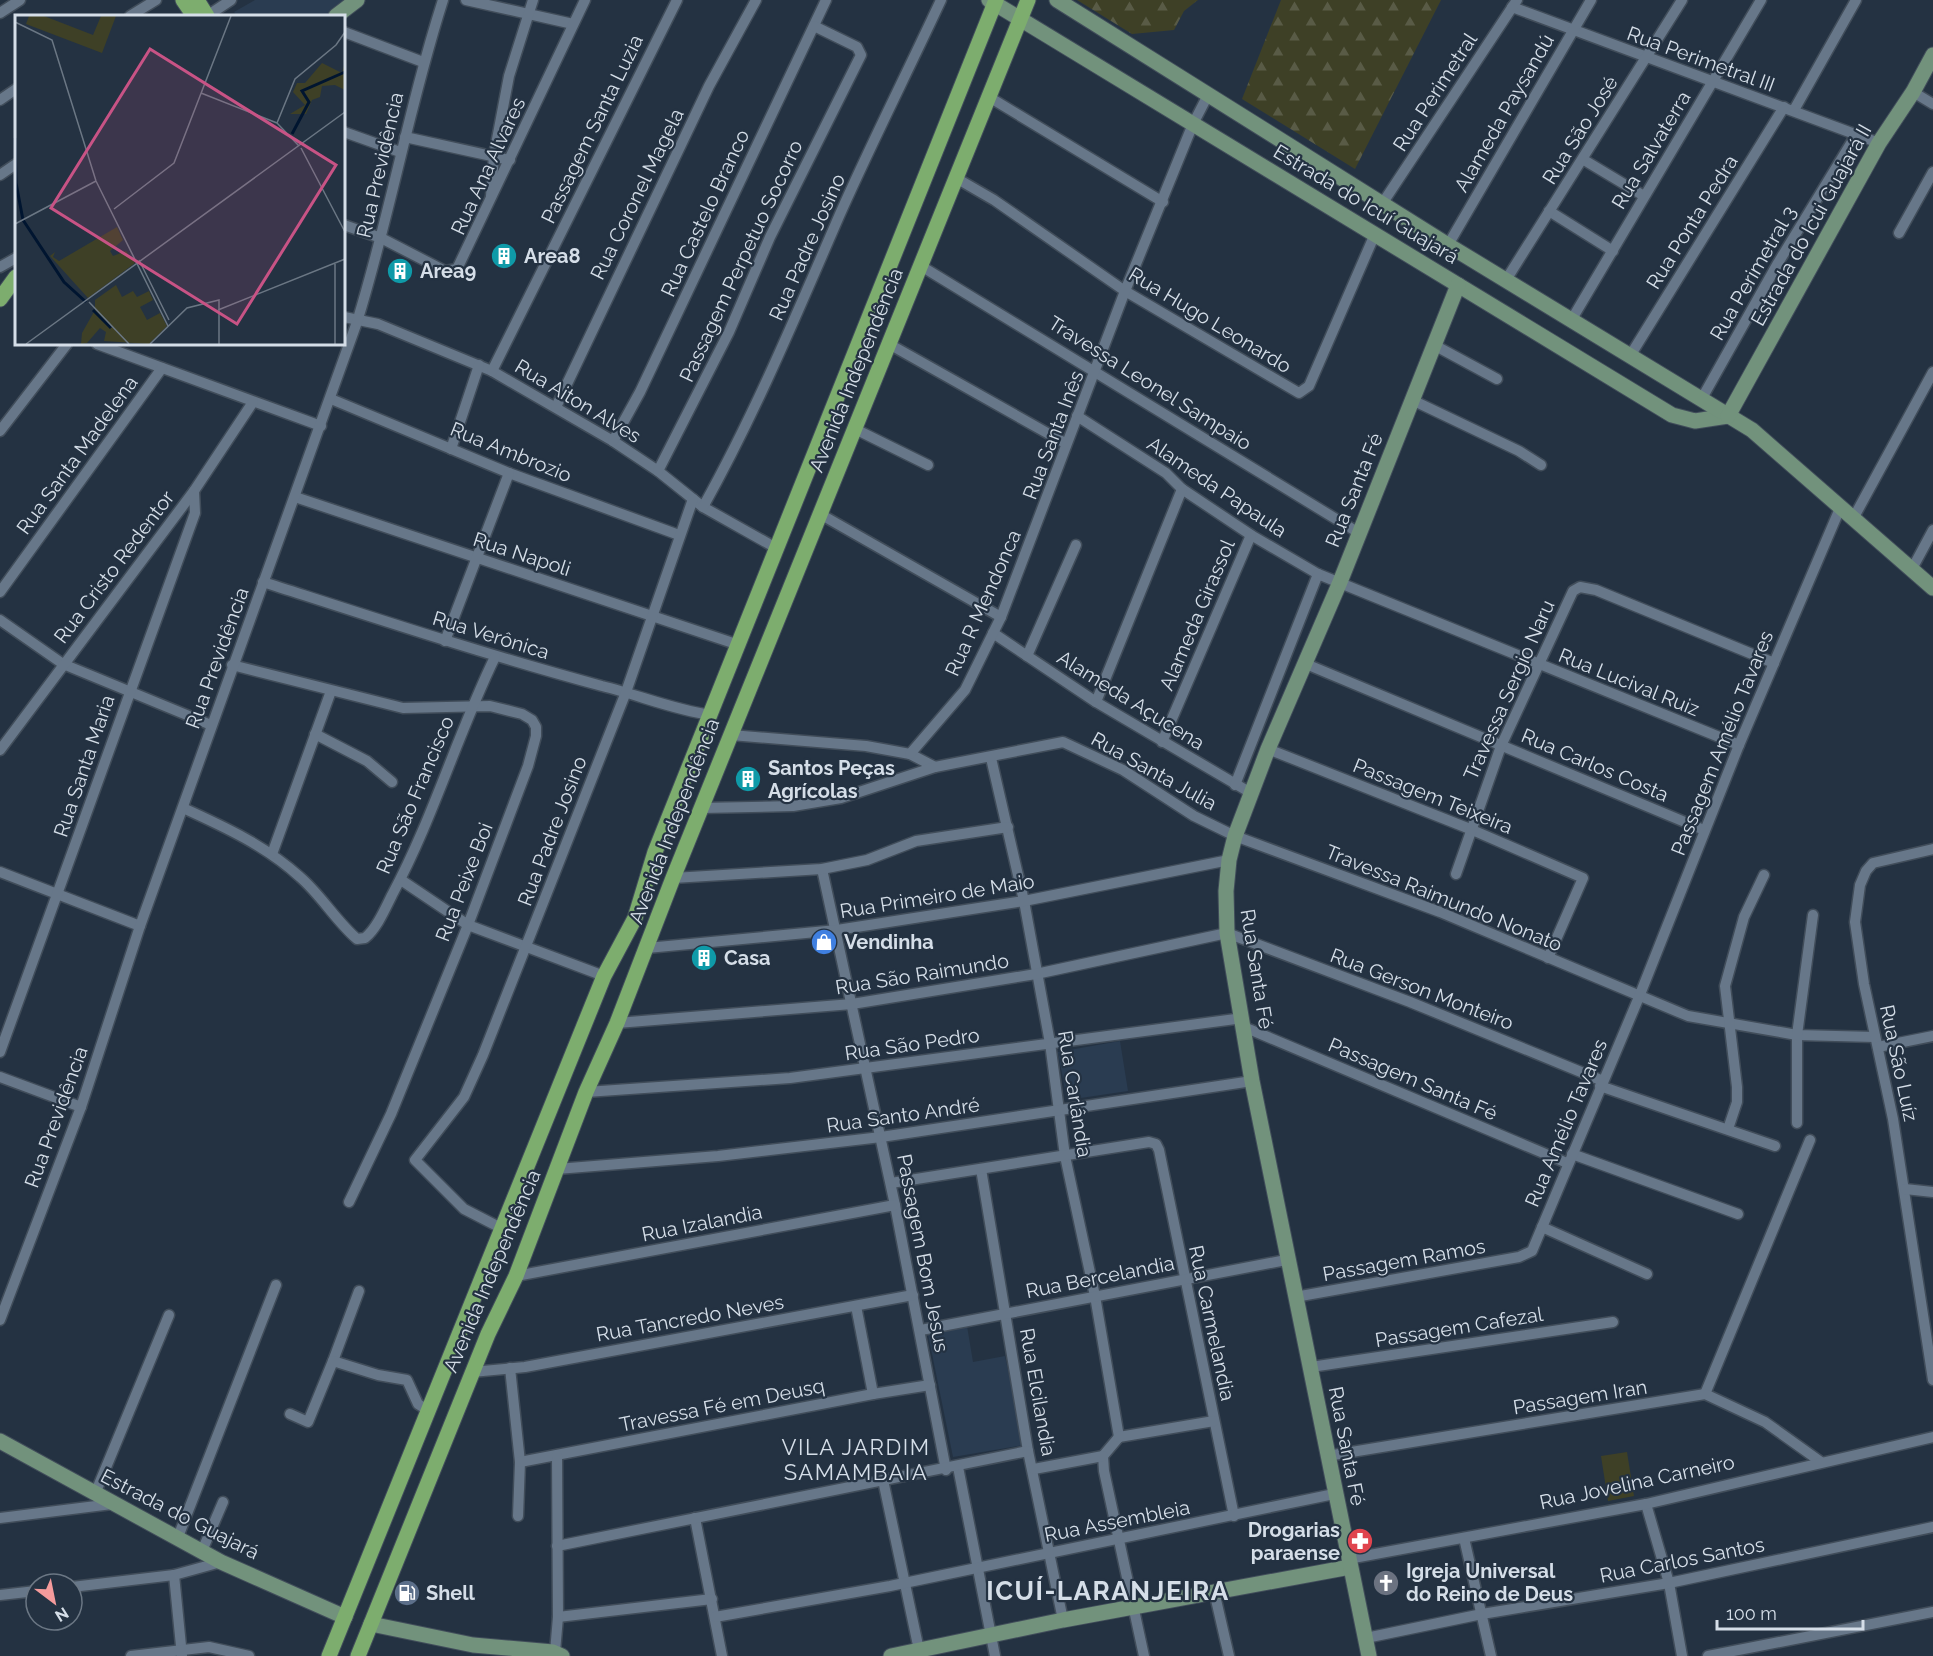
<svg xmlns="http://www.w3.org/2000/svg" width="1933" height="1656" viewBox="0 0 1933 1656" font-family="Raleway,sans-serif">
	<defs>
		<pattern id="forest-firs" width="22" height="20" patternUnits="userSpaceOnUse" patternTransform="scale(1.5)"><rect width="22" height="20" fill="#3e4026"/><path d="M5 1l3.5 6h-7zM16 11l3.5 6h-7z" fill="#595b46"/></pattern>
	</defs>
	<rect width="100%" height="100%" fill="#243242"/>
	<!-- built -->
	<g fill="#2a3c51">
		<polygon points="255,0 343,0 347,5 332,16 237,16 234,12"/>
		<polygon points="1120,1041 1128,1091 1067,1100 1058,1052"/>
		<polygon points="967,1326 973,1362 1005,1356 1024,1445 953,1457 928,1334"/>
	</g>
	<!-- green -->
	<polygon fill="#3e4026" points="1627,1452 1634,1496 1608,1501 1601,1456"/>
	<!-- forest -->
	<g fill="url(#forest-firs)">
		<polygon points="1077,0 1198,0 1184,11 1174,30 1132,34"/>
		<polygon points="1281,0 1441,0 1355,169 1242,99"/>
	</g>
	<g fill="none" stroke-linecap="round" stroke-linejoin="round">
		<!-- street casing -->
		<g stroke="#414d5a" stroke-width="13">
			<g id="street">
				<polyline points="466,0 573,24"/>
				<polyline points="1512,7 1879,143"/>
				<polyline points="0,13 20,0"/>
				<polyline points="130,16 156,0"/>
				<polyline points="207,16 231,0"/>
				<polyline points="344,32 423,62"/>
				<polyline points="1913,92 1933,104"/>
				<polyline points="989,97 1163,202"/>
				<polyline points="0,100 16,89"/>
				<polyline points="1794,110 1856,0"/>
				<polyline points="344,132 400,152"/>
				<polyline points="405,137 510,160"/>
				<polyline points="1584,160 1644,196"/>
				<polyline points="0,175 16,164"/>
				<polyline points="956,178 994,200 1125,291 1299,393 1309,386 1375,234"/>
				<polyline points="491,196 494,155 509,76 533,0"/>
				<polyline points="1382,204 1517,0"/>
				<polyline points="1549,211 1613,251"/>
				<polyline points="344,225 381,238 445,271 457,269 585,0"/>
				<polyline points="1899,233 1933,172"/>
				<polyline points="1448,245 1591,0"/>
				<polyline points="921,266 1359,533"/>
				<polyline points="0,267 16,258"/>
				<polyline points="1506,280 1682,0"/>
				<polyline points="344,317 378,324 492,371 613,441 658,471 703,507 778,549"/>
				<polyline points="1572,319 1761,0"/>
				<polyline points="97,344 321,426"/>
				<polyline points="889,344 1065,443"/>
				<polyline points="1434,345 1497,379"/>
				<polyline points="1630,356 1784,107"/>
				<polyline points="492,371 677,0"/>
				<polyline points="331,399 509,473 679,535"/>
				<polyline points="1412,400 1519,451 1541,465"/>
				<polyline points="1701,400 1778,263 1856,135"/>
				<polyline points="556,407 709,86 756,0"/>
				<polyline points="1077,416 1166,473 1182,489 1251,535 1318,574 1739,745"/>
				<polyline points="855,429 928,465"/>
				<polyline points="0,431 67,344"/>
				<polyline points="613,441 640,392 826,0"/>
				<polyline points="451,449 479,365"/>
				<polyline points="658,471 729,332 770,237 861,55 857,47 814,26"/>
				<polyline points="295,497 739,645"/>
				<path d="M703,507C756,412 797,313 840,214C872,142 908,71 941,0"/>
				<polyline points="820,514 1001,617"/>
				<polyline points="1854,517 1933,372"/>
				<polyline points="1912,569 1933,530"/>
				<path d="M263,582C375,618 487,655 602,686C639,695 674,710 711,715"/>
				<polyline points="0,592 162,368"/>
				<polyline points="0,620 63,664 211,725"/>
				<polyline points="993,633 1096,702 1251,793"/>
				<polyline points="445,641 509,473"/>
				<polyline points="1027,656 1076,545"/>
				<polyline points="1306,664 1704,830"/>
				<polyline points="232,665 403,708 490,706 522,714 532,720 536,727 536,736 528,766 468,925 391,1114 349,1202"/>
				<polyline points="1096,702 1182,489"/>
				<polyline points="315,734 367,761 392,782"/>
				<polyline points="731,735 866,746 910,754 935,767"/>
				<polyline points="1162,742 1251,535"/>
				<polyline points="1268,749 1470,829 1583,878 1548,958"/>
				<polyline points="0,750 194,491 253,402"/>
				<polyline points="910,754 965,690 1001,617 1125,291 1193,124 1208,95"/>
				<polyline points="991,758 1024,901 1050,1043 1065,1156 1095,1296 1119,1437"/>
				<polyline points="1235,785 1318,574"/>
				<path d="M183,808C225,827 266,846 300,877C321,895 336,921 357,939L365,938C377,928 385,909 392,895C433,819 457,735 495,657"/>
				<polyline points="701,808 793,806 841,798 935,767 1063,742 1123,770 1194,816 1235,836 1440,912 1688,1016 1797,1035 1875,1037"/>
				<polyline points="1933,849 1873,863 1866,871 1860,885 1855,922 1864,984 1893,1119 1933,1380"/>
				<polyline points="272,854 331,691"/>
				<polyline points="822,869 895,1205 946,1470"/>
				<polyline points="0,872 140,926"/>
				<polyline points="1456,874 1501,746 1573,591 1580,587 1596,590 1774,663"/>
				<polyline points="673,878 822,869 867,860 916,841 1008,827"/>
				<polyline points="401,880 468,925 604,976"/>
				<polyline points="647,948 837,930 1024,901 1229,860"/>
				<polyline points="617,1023 852,1004 1036,974 1227,933 1410,1002 1603,1081"/>
				<polyline points="1244,1027 1567,1163"/>
				<polyline points="1878,1047 1933,1036"/>
				<polyline points="0,1052 195,513 194,491"/>
				<polyline points="0,1077 81,1107"/>
				<polyline points="1600,1086 1775,1146"/>
				<polyline points="586,1092 790,1078 1243,1018"/>
				<polyline points="1797,1123 1797,1035 1813,915"/>
				<polyline points="1728,1129 1737,1102 1737,1087 1725,986 1744,917 1764,875"/>
				<polyline points="1572,1154 1738,1214"/>
				<polyline points="557,1169 718,1156 881,1137 1252,1081"/>
				<polyline points="981,1169 1028,1451 1063,1620"/>
				<polyline points="891,1183 1149,1142 1156,1144 1159,1150 1234,1516"/>
				<polyline points="1905,1189 1933,1192"/>
				<polyline points="1542,1227 1647,1274"/>
				<polyline points="503,1229 464,1209 415,1160 464,1097 483,1055 626,692 693,499"/>
				<polyline points="516,1276 895,1205"/>
				<polyline points="1295,1297 1519,1257 1532,1251 1639,997 1739,745 1841,506"/>
				<polyline points="856,1306 873,1394"/>
				<path d="M0,1320L81,1107L140,926L357,322C390,215 409,106 443,0"/>
				<polyline points="921,1330 1286,1260"/>
				<polyline points="333,1361 359,1291"/>
				<polyline points="1311,1367 1613,1322"/>
				<polyline points="510,1368 520,1462 518,1516"/>
				<polyline points="472,1372 525,1367 913,1295"/>
				<polyline points="1705,1394 1810,1140"/>
				<polyline points="290,1414 308,1422 333,1361 378,1375 407,1380 418,1404 429,1411"/>
				<polyline points="1119,1437 1103,1456 1104,1471 1144,1656"/>
				<polyline points="1119,1437 1214,1421"/>
				<polyline points="1327,1456 1705,1394 1765,1422 1821,1462"/>
				<polyline points="520,1462 873,1394 930,1385"/>
				<polyline points="958,1467 995,1656"/>
				<polyline points="1034,1469 1103,1456"/>
				<polyline points="883,1480 919,1650"/>
				<polyline points="95,1494 169,1315"/>
				<polyline points="1646,1504 1669,1583 1682,1656"/>
				<polyline points="0,1518 112,1504"/>
				<polyline points="695,1518 722,1656"/>
				<polyline points="178,1537 276,1285"/>
				<polyline points="1464,1538 1491,1656"/>
				<polyline points="557,1546 1028,1451"/>
				<polyline points="202,1551 223,1502"/>
				<polyline points="1348,1559 1646,1504 1933,1437"/>
				<polyline points="174,1575 182,1656"/>
				<polyline points="72,1587 174,1575 221,1562"/>
				<polyline points="1214,1591 1229,1656"/>
				<polyline points="0,1595 36,1591"/>
				<polyline points="558,1617 712,1599"/>
				<polyline points="715,1617 890,1586 1334,1494"/>
				<polyline points="1366,1638 1482,1614 1669,1583 1933,1527"/>
				<polyline points="555,1652 558,1617 557,1455"/>
				<polyline points="131,1656 209,1647 249,1656"/>
				<polyline points="1708,1656 1933,1612"/>
			</g>
		</g>
		<!-- secondary casing -->
		<g stroke="#414d5a" stroke-width="17">
			<g id="secondary">
				<polyline points="989,0 1672,415 1695,421 1728,416"/>
				<polyline points="1057,0 1448,245 1752,430 1933,588"/>
				<polyline points="336,16 357,0"/>
				<polyline points="1728,416 1879,143 1913,92 1933,55"/>
				<polyline points="0,1441 221,1562 345,1617"/>
				<polyline points="371,1624 473,1645 553,1652 562,1656"/>
				<polyline points="891,1656 1063,1620 1350,1567"/>
				<polyline points="1369,1656 1252,1081 1227,933 1226,891 1229,860 1235,836 1268,749 1340,582 1458,285"/>
			</g>
		</g>
		<!-- primary casing -->
		<g stroke="#414d5a" stroke-width="17">
			<g id="primary">
				<polyline points="183,0 194,16"/>
				<polyline points="197,0 207,16"/>
				<polyline points="0,299 16,277"/>
				<polyline points="329,1656 604,976 635,918 655,852 996,0"/>
				<polyline points="358,1656 488,1334 516,1276 586,1092 617,1023 673,878 1028,0"/>
			</g>
		</g>
		<!-- street -->
		<use href="#street" stroke="#677789" stroke-width="10"/>
		<!-- secondary -->
		<use href="#secondary" stroke="#72927c" stroke-width="15"/>
		<!-- primary -->
		<use href="#primary" stroke="#7dad6e" stroke-width="15"/>
	</g>
	<!-- icons -->
	<defs>
		<g id="building-disc" transform="scale(1.35)"><circle r="9.5" fill="#0f9aa8" stroke="#243242"/><path d="M-4-6H4V6H1V3H-1V6H-4ZM-2.5-4.3h1.7v1.8h-1.7ZM.8-4.3h1.7v1.8H.8ZM-2.5-1h1.7V.8h-1.7ZM.8-1h1.7V.8H.8Z" fill="#fff"/></g>
		<g id="shop-disc" transform="scale(1.35)"><circle r="9.5" fill="#3f7fe0" stroke="#243242"/><path d="M-5-2.5h2.3a2.7 3.5 0 0 1 5.4 0H5L5.5 6h-11ZM-1.5-2.5h3a1.5 2.3 0 0 0-3 0Z" fill="#fff"/></g>
		<g id="pharmacy-disc" transform="scale(1.35)"><circle r="9.5" fill="#e0444e" stroke="#243242"/><path d="M-2-6h4v4h4v4h-4v4h-4v-4h-4v-4h4Z" fill="#fff"/></g>
		<g id="church-disc" transform="scale(1.35)"><circle r="9.5" fill="#6b7280" stroke="#243242"/><path d="M-1.2-6h2.4v3.5h3.3v2.4h-3.3V6h-2.4V-.1h-3.3v-2.4h3.3Z" fill="#fff"/></g>
		<g id="fuel-disc" transform="scale(1.35)"><circle r="9.5" fill="#5c6f8a" stroke="#243242"/><path d="M-5.5-6h7V0h2V4h1.3V-2.5L3-4.5l.8-.8L6-3V5H2.5V1h-1V6h-7ZM-4.2-4.7v3.2H.2V-4.7Z" fill="#fff"/></g>
	</defs>
	<g fill-rule="evenodd">
		<use href="#building-disc" x="504" y="256"/>
		<use href="#building-disc" x="400" y="271"/>
		<use href="#building-disc" x="748" y="779"/>
		<use href="#shop-disc" x="824" y="942"/>
		<use href="#building-disc" x="704" y="958"/>
		<use href="#pharmacy-disc" x="1360" y="1541"/>
		<use href="#church-disc" x="1386" y="1583"/>
		<use href="#fuel-disc" x="407" y="1593"/>
	</g>
	<g text-anchor="middle" stroke-width="4.5" stroke-linejoin="round" paint-order="stroke">
		<!-- street labels -->
		<g font-size="20" fill="#d5dee8" stroke="#243242">
			<text transform="translate(1701 59) rotate(20)" y="7">Rua Perimetral III</text>
			<text transform="translate(1435 92) rotate(-57)" y="7">Rua Perimetral</text>
			<text transform="translate(1504 113) rotate(-60)" y="7">Alameda Paysandú</text>
			<text transform="translate(592 129) rotate(-64)" y="7">Passagem Santa Luzia</text>
			<text transform="translate(1580 130) rotate(-58)" y="7">Rua São José</text>
			<text transform="translate(1651 150) rotate(-59)" y="7">Rua Salvaterra</text>
			<text transform="translate(380 165) rotate(-77)" y="7">Rua Previdência</text>
			<text transform="translate(488 166) rotate(-65)" y="7">Rua Ana Alvares</text>
			<text transform="translate(637 194) rotate(-64)" y="7">Rua Coronel Magela</text>
			<text transform="translate(1366 204) rotate(31)" y="7">Estrada do Icuí Guajará</text>
			<text transform="translate(705 213) rotate(-65)" y="7">Rua Castelo Branco</text>
			<text transform="translate(1692 222) rotate(-58)" y="7">Rua Ponta Pedra</text>
			<text transform="translate(1811 225) rotate(-61)" y="7">Estrada do Icui Guajará II</text>
			<text transform="translate(807 247) rotate(-66)" y="7">Rua Padre Josino</text>
			<text transform="translate(741 261) rotate(-65)" y="7">Passagem Perpetuo Socorro</text>
			<text transform="translate(1753 273) rotate(-60)" y="7">Rua Perimetral 3</text>
			<text transform="translate(1210 320) rotate(31)" y="7">Rua Hugo Leonardo</text>
			<text transform="translate(856 370) rotate(-68)" y="7">Avenida Independência</text>
			<text transform="translate(1150 383) rotate(32)" y="7">Travessa Leonel Sampaio</text>
			<text transform="translate(578 401) rotate(31)" y="7">Rua Aiton Alves</text>
			<text transform="translate(1053 435) rotate(-69)" y="7">Rua Santa Inês</text>
			<text transform="translate(511 452) rotate(22)" y="7">Rua Ambrozio</text>
			<text transform="translate(77 455) rotate(-54)" y="7">Rua Santa Madelena</text>
			<text transform="translate(1217 487) rotate(34)" y="7">Alameda Papaula</text>
			<text transform="translate(1354 490) rotate(-68)" y="7">Rua Santa Fé</text>
			<text transform="translate(522 554) rotate(18)" y="7">Rua Napoli</text>
			<text transform="translate(114 567) rotate(-53)" y="7">Rua Cristo Redentor</text>
			<text transform="translate(983 603) rotate(-66)" y="7">Rua R Mendonca</text>
			<text transform="translate(1197 615) rotate(-67)" y="7">Alameda Girassol</text>
			<text transform="translate(491 635) rotate(17)" y="7">Rua Verônica</text>
			<text transform="translate(217 658) rotate(-70)" y="7">Rua Previdência</text>
			<text transform="translate(1629 682) rotate(22)" y="7">Rua Lucival Ruiz</text>
			<text transform="translate(1509 690) rotate(-66)" y="7">Travessa Sergio Naru</text>
			<text transform="translate(1131 700) rotate(32)" y="7">Alameda Açucena</text>
			<text transform="translate(1722 743) rotate(-68)" y="7">Passagem Amélio Tavares</text>
			<text transform="translate(1595 765) rotate(23)" y="7">Rua Carlos Costa</text>
			<text transform="translate(84 766) rotate(-71)" y="7">Rua Santa Maria</text>
			<text transform="translate(1154 771) rotate(29)" y="7">Rua Santa Julia</text>
			<text transform="translate(415 795) rotate(-67)" y="7">Rua São Francisco</text>
			<text transform="translate(1433 796) rotate(22)" y="7">Passagem Teixeira</text>
			<text transform="translate(674 821) rotate(-69)" y="7">Avenida Independência</text>
			<text transform="translate(552 831) rotate(-69)" y="7">Rua Padre Josino</text>
			<text transform="translate(464 882) rotate(-69)" y="7">Rua Peixe Boi</text>
			<text transform="translate(937 896) rotate(-9)" y="7">Rua Primeiro de Maio</text>
			<text transform="translate(1444 898) rotate(22)" y="7">Travessa Raimundo Nonato</text>
			<text transform="translate(1257 969) rotate(81)" y="7">Rua Santa Fé</text>
			<text transform="translate(922 974) rotate(-9)" y="7">Rua São Raimundo</text>
			<text transform="translate(1422 989) rotate(21)" y="7">Rua Gerson Monteiro</text>
			<text transform="translate(912 1044) rotate(-8)" y="7">Rua São Pedro</text>
			<text transform="translate(1899 1063) rotate(78)" y="7">Rua São Luíz</text>
			<text transform="translate(1413 1079) rotate(23)" y="7">Passagem Santa Fé</text>
			<text transform="translate(1075 1094) rotate(81)" y="7">Rua Carlândia</text>
			<text transform="translate(903 1115) rotate(-8)" y="7">Rua Santo André</text>
			<text transform="translate(56 1117) rotate(-70)" y="7">Rua Previdência</text>
			<text transform="translate(1566 1123) rotate(-67)" y="7">Rua Amélio Tavares</text>
			<text transform="translate(702 1223) rotate(-11)" y="7">Rua Izalandia</text>
			<text transform="translate(923 1253) rotate(79)" y="7">Passagem Bom Jesus</text>
			<text transform="translate(1404 1260) rotate(-10)" y="7">Passagem Ramos</text>
			<text transform="translate(492 1271) rotate(-67)" y="7">Avenida Independência</text>
			<text transform="translate(1100 1277) rotate(-11)" y="7">Rua Bercelandia</text>
			<text transform="translate(690 1318) rotate(-10)" y="7">Rua Tancredo Neves</text>
			<text transform="translate(1212 1323) rotate(78)" y="7">Rua Carmelandia</text>
			<text transform="translate(1459 1327) rotate(-9)" y="7">Passagem Cafezal</text>
			<text transform="translate(1038 1392) rotate(80)" y="7">Rua Elcilandia</text>
			<text transform="translate(1580 1397) rotate(-9)" y="7">Passagem Iran</text>
			<text transform="translate(722 1405) rotate(-11)" y="7">Travessa Fé em Deusq</text>
			<text transform="translate(1347 1446) rotate(79)" y="7">Rua Santa Fé</text>
			<text transform="translate(1637 1482) rotate(-12)" y="7">Rua Jovelina Carneiro</text>
			<text transform="translate(180 1514) rotate(27)" y="7">Estrada do Guajará</text>
			<text transform="translate(1117 1521) rotate(-11)" y="7">Rua Assembleia</text>
			<text transform="translate(1682 1560) rotate(-11)" y="7">Rua Carlos Santos</text>
		</g>
		<!-- poi labels -->
		<g font-size="20" font-weight="bold" fill="#d5dee8" stroke="#243242" text-anchor="start">
			<text x="524" y="263">Area8</text>
			<text x="420" y="278">Area9</text>
			<text x="768" y="775">Santos Peças<tspan x="768" dy="23">Agrícolas</tspan></text>
			<text x="844" y="949">Vendinha</text>
			<text x="724" y="965">Casa</text>
			<text x="1340" y="1537" text-anchor="end">Drogarias<tspan x="1340" dy="23">paraense</tspan></text>
			<text x="1406" y="1578">Igreja Universal<tspan x="1406" dy="23">do Reino de Deus</tspan></text>
			<text x="426" y="1600">Shell</text>
		</g>
		<!-- quarter labels -->
		<g font-size="22" letter-spacing="1.5" fill="#d5dee8" stroke="#243242">
			<text x="856" y="1455">VILA JARDIM<tspan x="856" dy="25">SAMAMBAIA</tspan></text>
		</g>
		<!-- district labels -->
		<g font-size="26" font-weight="bold" letter-spacing="1.5" fill="#d5dee8" stroke="#243242">
			<text x="1108" y="1600">ICUÍ-LARANJEIRA</text>
		</g>
	</g>
	<!-- overview -->
	<g transform="translate(15 15)">
		<rect width="330" height="330" fill="#243242"/>
		<path d="M14,1H29L78,20L86,1H101L87,38L11,9ZM102,212L108,225L95,236L98,241L111,236L120,248L73,283L35,241L40,237L38,242L44,246ZM101,270L107,282L118,276L122,282L134,276L138,285L125,292L132,305L145,298L152,311L134,329L89,326L91,317L85,313L72,328L66,329L67,318L80,295V285Z" fill="#3e4026"/>
		<path d="M330,47V75L320,70L307,71L305,82L297,85L291,99H275L290,90L278,77L282,68H290L307,48L327,58Z" fill="#3e4026"/>
		<path fill="none" stroke="#001530" stroke-width="3" d="M277,119L294,87L287,76L330,57M0,123L1,168L8,205L49,267L71,287M78,295L96,313"/>
		<path fill="none" stroke="#6b7784" stroke-width="1.5" d="M0,7L37,25L81,166M186,78L262,108M262,108L280,64L321,30L330,17M262,108L284,131M286,133L330,217M81,166L153,311M99,194L159,148L216,1M0,209L81,166M124,245L154,305M320,249V329M74,287L114,329M203,295L330,244M11,329L330,97M135,329L172,293L204,285V329"/>
		<path fill="#c85385" fill-opacity="0.15" stroke="#c85385" stroke-width="3" d="M135,34L321,150L222,309L36,193Z"/>
		<rect width="330" height="330" fill="none" stroke="#d5dee8" stroke-width="3"/>
	</g>
	<!-- north arrow -->
	<g transform="translate(54 1602) rotate(148)"><circle r="28" fill="#243242" stroke="#6b7784" stroke-width="1.5"/>
	<path d="M0-4.5L10 22L0 15L-10 22Z" fill="#f59b9c"/>
	<text y="-9" font-size="16" font-weight="bold" text-anchor="middle" fill="#d5dee8">N</text>
	</g>
	<!-- scale -->
	<path d="M1717 1620v9h146v-9" fill="none" stroke="#d5dee8" stroke-width="3"/>
	<text x="1726" y="1620" font-size="18" fill="#d5dee8" stroke="#243242" stroke-width="4.5" paint-order="stroke">100 m</text>
</svg>
